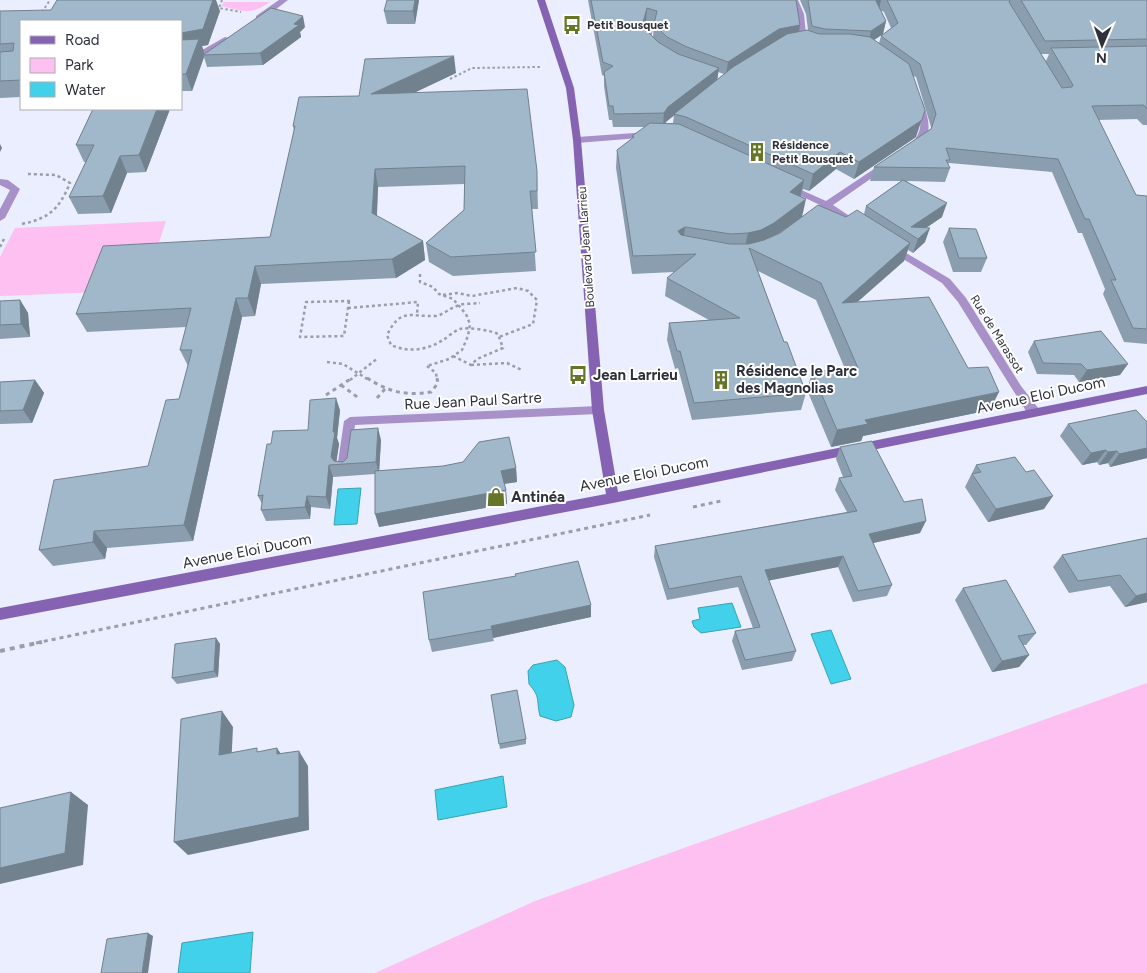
<svg xmlns="http://www.w3.org/2000/svg" width="1147" height="973" viewBox="0 0 1147 973" font-family="Figtree,sans-serif">
	<rect width="100%" height="100%" fill="#eaeeff"/>
	<!-- green -->
	<g fill="#fdc0f1">
		<path d="M224,2H270C249,16 245,11 221,6Z"/>
		<polygon points="166,221 155,255 102,292 0,296 0,257 15,228"/>
		<polygon points="1147,683 1147,973 375,973 535,901"/>
	</g>
	<!-- water -->
	<g fill="#41d1ea" stroke="#3ba1b6">
		<polygon points="361,488 357,524 334,525 338,489"/>
		<polygon points="732,603 741,627 701,633 694,627 692,621 700,619 698,608"/>
		<polygon points="831,630 851,679 831,684 811,634"/>
		<path d="M557,660L565,667L574,705L571,717L556,721L540,716C536,699 541,698 529,684L528,671L533,665Z"/>
		<polygon points="503,776 507,807 438,820 435,790"/>
		<polygon points="253,932 250,973 178,973 182,943"/>
	</g>
	<g fill="none" stroke-linecap="round" stroke-linejoin="round">
		<!-- path-far3 -->
		<g stroke="#9a9eac" stroke-width="2" stroke-dasharray="2.5 2.5" stroke-linecap="butt">
			<polyline points="222,0 219,8 241,12"/>
			<polyline points="42,12 50,0"/>
			<polyline points="450,79 472,68 540,67"/>
		</g>
		<!-- path-far2 -->
		<g stroke="#9a9eac" stroke-width="2.5" stroke-dasharray="3 3" stroke-linecap="butt">
			<path d="M22,224C50,218 59,209 70,183L56,175L28,174"/>
			<polyline points="0,247 5,237"/>
			<polyline points="420,274 420,282 433,287 439,294 453,299 466,314 470,324 468,336 462,350 449,359 427,366"/>
			<polyline points="443,295 457,293 472,296 517,288 528,291 537,300 533,324 499,337"/>
			<polygon points="349,301 344,336 300,337 306,302"/>
			<polyline points="348,308 418,302 417,314"/>
			<path d="M453,356L471,365L477,359L503,348L498,334C490,330 468,327 460,329C454,331 448,337 443,340C427,350 409,353 391,345L387,335C401,307 410,317 436,316C443,315 450,308 457,306C463,303 473,304 480,303"/>
			<polyline points="327,362 343,364 369,380"/>
			<polyline points="471,365 507,363 522,370"/>
			<polyline points="427,366 436,373 437,380"/>
			<polyline points="350,380 378,358"/>
		</g>
		<!-- path-far1 -->
		<g stroke="#9a9eac" stroke-width="3" stroke-dasharray="4 4" stroke-linecap="butt">
			<path d="M367,378C389,392 405,396 431,392L438,383L437,378"/>
			<polyline points="341,385 360,399"/>
			<polyline points="326,395 352,378"/>
			<polyline points="377,398 385,389"/>
			<polyline points="693,507 721,501"/>
			<polyline points="36,643 650,515"/>
		</g>
		<!-- path -->
		<polyline stroke="#9a9eac" stroke-width="4" stroke-dasharray="5 5" stroke-linecap="butt" points="0,651 42,642"/>
		<!-- street -->
		<g fill="#a791c8" fill-rule="evenodd">
			<polygon points="279,0 288,0 262,20 256,20 256,16"/>
			<polygon points="790,0 798,0 804,14 807,44 800,45 796,43 800,41 796,14"/>
			<polygon points="647,23 654,25 651,38 656,47 652,49 649,49 643,38"/>
			<polygon points="225,37 232,39 209,53 181,55 181,51 204,49"/>
			<path d="M915,98L922,100C928,116 936,140 915,148L911,145C925,128 921,120 914,100Z"/>
			<polygon points="649,132 652,133 652,137 577,143 573,140 577,137"/>
			<polygon points="886,161 889,162 889,166 833,205 860,223 862,225 857,228 827,209 819,210 817,208 820,205 782,187 784,185 790,185 826,201"/>
			<polygon points="0,179 8,180 20,189 5,218 0,221 0,209 10,190 0,185"/>
			<polygon points="891,244 950,279 966,298 1021,386 1042,413 1040,416 1032,416 1026,411 958,302 942,283 887,249 886,247"/>
			<polygon points="598,406 604,410 598,414 355,425 349,469 347,472 339,472 337,469 344,421 350,417"/>
		</g>
		<!-- secondary -->
		<polygon fill="#8562b2" fill-rule="evenodd" points="537,0 545,0 574,88 581,140 604,410 618,492 1147,386 1147,394 613,503 0,620 0,608 606,494 592,410 573,140 566,88"/>
	</g>
	<!-- wall -->
	<g fill="#8a9eaf" fill-rule="evenodd">
		<polygon points="419,0 415,24 387,24 384,11"/>
		<path d="M588,0H796L800,25L799,31L808,30L806,14L800,0H1147V125H1143L1137,119L1098,120L1136,195L1147,196V344L1124,342L1103,294L1105,289L1082,233H1078L1052,172L949,163L948,164L950,168L945,182L907,181L942,217L926,228L925,242L913,253L908,250L904,261L857,302L990,410L863,436L861,441L831,447L807,390L812,372L845,369L816,300L758,271L784,342L806,393L801,410L692,420L678,368L675,369L667,340L669,323L709,320L665,296L667,278L674,272L632,274L616,168L617,150L632,139V136L645,127H613L612,120H609L604,86V76L602,75ZM880,10L884,12L891,28L881,36L879,43L874,40L883,34L886,21ZM646,21L654,24L653,37L644,28ZM1041,54H1049L1046,61ZM718,72L724,74L717,80ZM913,76L916,77L931,127V129L874,167L870,181H901L866,206L864,214L846,217L802,216L801,197L803,189L809,191L836,169L854,179L916,137ZM674,115L673,123H665L667,121Z"/>
		<polygon points="0,11 220,11 208,45 202,46 204,54 305,27 300,32 301,37 263,65 207,67 204,57 192,91 181,91 181,21 21,21 21,97 0,98"/>
		<polygon points="456,73 415,92 537,171 538,209 532,209 536,271 453,276 429,262 426,243 464,210 464,184 378,187 377,216 423,241 425,260 396,278 261,284 255,316 242,317 193,541 107,548 105,559 53,566 39,550 148,466 179,399 188,366 180,350 186,327 87,332 76,314 270,237 294,131 293,126 359,96"/>
		<polygon points="93,109 170,109 146,172 127,173 111,213 78,214 69,197 86,162 84,162 76,145"/>
		<polygon points="949,228 987,258 981,272 953,272 943,242"/>
		<polygon points="20,300 28,313 30,337 0,339 0,301"/>
		<polygon points="1034,341 1120,375 1079,382 1074,375 1037,374 1028,352"/>
		<polygon points="35,380 44,393 32,423 0,424 0,382"/>
		<polygon points="340,410 337,438 339,444 336,461 343,462 381,440 379,471 516,468 517,482 504,484 506,490 507,504 379,527 375,474 333,477 330,509 311,507 310,519 266,521 261,510 262,504 258,496 271,444 308,430"/>
		<polygon points="1147,422 1147,458 1110,467 1108,463 1099,465 1097,462 1082,465 1060,436 1068,424"/>
		<polygon points="840,447 920,533 873,543 892,585 887,596 853,602 838,567 769,580 796,651 792,661 742,670 732,641 735,631 753,628 738,587 667,600 654,557 655,546 847,512 835,490 839,478 843,477 836,459"/>
		<polygon points="976,465 1044,509 988,522 965,487"/>
		<polygon points="1147,538 1147,602 1125,607 1110,586 1069,593 1053,567 1062,555"/>
		<polygon points="963,588 1036,633 1026,645 1023,645 1029,655 1019,667 992,672 955,600"/>
		<polygon points="591,605 591,617 493,638 494,641 432,652 429,640"/>
		<polygon points="216,638 220,644 218,677 177,684 172,678"/>
		<polygon points="491,695 526,739 526,744 500,749"/>
	</g>
	<!-- shaded-wall -->
	<g fill="#71818e">
		<polygon points="213,0 216,0 220,11 208,45 202,46 205,55 203,55 204,57 192,91 186,74 181,49 181,33"/>
		<polygon points="415,0 419,0 415,24 413,11"/>
		<polygon points="876,0 881,0 879,9 872,14"/>
		<polygon points="647,8 646,21 642,39 642,26"/>
		<polygon points="303,16 305,27 300,32 301,37 263,65 260,53"/>
		<polygon points="886,21 883,34 868,44 871,31"/>
		<polygon points="800,25 798,38 726,75 728,62 779,29"/>
		<polygon points="454,56 456,73 374,112 371,94"/>
		<polygon points="719,68 717,82 667,121 663,126 664,113 668,107"/>
		<polygon points="157,109 170,109 146,172 139,155"/>
		<polygon points="925,110 916,137 854,179 859,162"/>
		<polygon points="0,144 2,148 0,152"/>
		<polygon points="840,152 836,169 809,191 813,174"/>
		<polygon points="120,156 127,173 111,213 103,196"/>
		<polygon points="375,169 378,187 376,231 372,213"/>
		<polygon points="804,180 800,198 790,192"/>
		<polygon points="806,199 802,217 758,247 749,248 744,251 748,233"/>
		<polygon points="947,203 942,217 914,236 911,227"/>
		<polygon points="685,227 683,244 678,231"/>
		<polygon points="930,228 925,242 913,253 918,239"/>
		<polygon points="423,241 425,260 396,278 392,259"/>
		<polygon points="910,243 904,261 837,320 842,303"/>
		<polygon points="255,266 261,284 255,316 248,298"/>
		<polygon points="236,298 242,317 193,541 184,525"/>
		<polygon points="20,300 28,313 30,337 21,324"/>
		<polygon points="1128,364 1120,375 1079,382 1087,370"/>
		<polygon points="35,380 44,393 32,423 23,410"/>
		<polygon points="999,392 990,410 863,436 861,441 831,447 837,430 865,420"/>
		<polygon points="336,398 340,410 337,438 339,444 336,465 331,457"/>
		<polygon points="378,428 381,440 379,474 376,462"/>
		<polygon points="1147,448 1147,458 1110,467 1119,454"/>
		<polygon points="1106,450 1097,462 1082,465 1091,453"/>
		<polygon points="1117,451 1108,463 1099,465 1108,452"/>
		<polygon points="329,465 333,477 330,509 326,497"/>
		<polygon points="516,468 517,482 503,484 501,471"/>
		<polygon points="506,490 507,504 379,527 375,514"/>
		<polygon points="307,496 311,507 310,519 305,507"/>
		<polygon points="1053,496 1044,509 988,522 996,509"/>
		<polygon points="926,521 920,533 863,545 869,534"/>
		<polygon points="94,531 107,548 105,559 93,542"/>
		<polygon points="843,556 838,567 762,582 765,570"/>
		<polygon points="1147,593 1147,602 1125,607 1136,596"/>
		<polygon points="591,605 591,617 493,638 491,626"/>
		<polygon points="216,638 220,644 218,677 214,671"/>
		<polygon points="1029,655 1019,667 992,672 1002,661"/>
		<polygon points="222,711 233,727 231,769 219,755"/>
		<polygon points="277,748 287,763 277,754"/>
		<polygon points="299,751 308,766 309,830 188,855 174,842"/>
		<polygon points="71,792 88,805 83,865 0,884 0,868"/>
		<polygon points="148,933 153,936 148,973 142,973"/>
	</g>
	<!-- building -->
	<g fill="#a1b8cb" stroke="#71818e">
		<polygon points="57,0 213,0 203,29 181,33 181,21 21,21 21,80 0,81 0,52 13,51 14,43 0,44 0,11 51,10"/>
		<polygon points="387,0 415,0 413,11 384,11"/>
		<polygon points="591,0 796,0 800,25 779,29 728,62 687,47 667,37 654,24 657,11 647,8 642,26 658,42 678,54 719,68 668,107 664,113 614,114 613,106 609,106 604,72 613,66 603,62"/>
		<polygon points="808,0 876,0 876,1 886,21 871,31 825,29 812,26"/>
		<polygon points="887,0 1010,0 1009,2 1062,88 1072,87 1073,85 1051,48 1147,46 1147,109 1144,105 1092,106 1136,195 1147,196 1147,329 1133,328 1111,280 1116,280 1089,219 1085,219 1058,159 946,148 950,160 946,160 950,168 874,167 931,129 936,114 920,64 881,36 898,23"/>
		<polygon points="1021,0 1147,0 1147,39 1045,41"/>
		<polygon points="271,8 303,16 294,24 299,25 260,53 203,55"/>
		<polygon points="807,30 819,34 850,34 870,37 909,64 925,110 922,120 859,162 840,152 813,174 686,117 674,114 733,67 787,34"/>
		<polygon points="199,39 186,74 181,74 181,40"/>
		<polygon points="454,56 371,94 527,89 537,171 537,191 530,191 536,252 451,257 426,243 464,210 465,166 375,169 372,213 423,241 392,259 255,266 248,298 236,298 184,525 94,531 93,542 39,550 54,480 148,466 166,400 179,399 192,350 180,350 191,308 76,314 103,246 270,237 295,126 293,126 299,97 359,96 365,59"/>
		<polygon points="93,109 157,109 139,155 120,156 103,196 69,197 94,145 76,145"/>
		<polygon points="650,123 679,124 804,180 790,192 806,199 774,223 761,230 748,233 731,234 685,227 678,231 681,235 730,244 749,244 764,240 780,233 818,205 846,217 857,210 910,243 842,303 929,297 968,368 988,367 999,392 865,420 868,424 837,430 812,372 858,368 821,283 749,248 784,342 787,342 806,393 694,403 680,351 677,351 669,323 740,318 667,278 696,254 633,256 617,150 634,137 632,136"/>
		<polygon points="903,180 947,203 911,227 930,228 918,239 866,206"/>
		<polygon points="949,228 976,229 987,258 959,258"/>
		<polygon points="20,300 21,324 0,325 0,301"/>
		<polygon points="1101,331 1128,364 1087,370 1081,364 1043,363 1034,341"/>
		<polygon points="35,380 23,410 0,411 0,382"/>
		<polygon points="336,398 333,432 335,432 331,457 334,461 343,462 347,458 351,430 378,428 376,462 329,465 326,497 307,496 305,507 261,510 263,495 258,496 267,444 271,444 273,431 308,430 310,400"/>
		<polygon points="1136,410 1147,422 1147,448 1119,454 1117,451 1108,452 1106,450 1091,453 1068,424"/>
		<polygon points="509,437 516,468 501,471 506,490 375,514 375,471 443,466 463,462 479,442"/>
		<polygon points="872,441 904,502 922,499 926,521 869,534 892,585 858,591 843,556 765,570 796,651 745,660 735,631 760,627 741,576 669,589 655,546 857,511 839,478 852,476 840,447"/>
		<polygon points="1015,457 1026,472 1034,470 1053,496 996,509 972,474 981,472 976,465"/>
		<polygon points="1147,538 1147,593 1136,596 1120,575 1078,581 1062,555"/>
		<polygon points="578,561 591,605 491,626 492,629 429,640 423,592 516,576 515,574"/>
		<polygon points="1006,580 1036,633 1018,636 1029,655 1002,661 963,588"/>
		<polygon points="216,638 214,671 172,678 175,644"/>
		<polygon points="517,690 526,739 499,744 491,695"/>
		<polygon points="222,711 219,755 257,748 257,752 277,748 277,754 299,751 299,817 174,842 181,719"/>
		<polygon points="71,792 65,853 0,868 0,808"/>
		<polygon points="148,933 142,973 101,973 107,939"/>
	</g>
	<!-- icons -->
	<defs>
		<g id="bus-bare" transform="scale(1.5)"><path d="M-5-6H5V4H4V6H2V4H-2V6H-4V4H-5ZM-3.5-4V0h7V-4ZM-3.5 1.2v1.5H-2V1.2ZM2 1.2v1.5H3.5V1.2Z" fill="#657726" stroke="#fff" stroke-width="2.5" paint-order="stroke"/></g>
		<g id="building-bare" transform="scale(1.5)"><path d="M-4-6H4V6H1V3H-1V6H-4ZM-2.5-4.3h1.7v1.8h-1.7ZM.8-4.3h1.7v1.8H.8ZM-2.5-1h1.7V.8h-1.7ZM.8-1h1.7V.8H.8Z" fill="#657726" stroke="#fff" stroke-width="2.5" paint-order="stroke"/></g>
		<g id="shop-bare" transform="scale(1.5)"><path d="M-5-2.5h2.3a2.7 3.5 0 0 1 5.4 0H5L5.5 6h-11ZM-1.5-2.5h3a1.5 2.3 0 0 0-3 0Z" fill="#657726" stroke="#fff" stroke-width="2.5" paint-order="stroke"/></g>
	</defs>
	<g fill-rule="evenodd">
		<use href="#bus-bare" x="572" y="25"/>
		<use href="#building-bare" x="757" y="152"/>
		<use href="#bus-bare" x="578" y="375"/>
		<use href="#building-bare" x="721" y="380"/>
		<use href="#shop-bare" x="496" y="497"/>
	</g>
	<g text-anchor="middle" stroke-width="4" stroke-linejoin="round" paint-order="stroke">
		<!-- far-poi labels -->
		<g font-size="12" font-weight="bold" fill="#2e313b" stroke="#fff" text-anchor="start">
			<text x="587" y="29">Petit Bousquet</text>
			<text x="772" y="149">Résidence<tspan x="772" dy="14">Petit Bousquet</tspan></text>
		</g>
		<!-- far-street labels -->
		<g font-size="12" fill="#2e313b" stroke="#fff">
			<text transform="translate(586 247) rotate(-94)" y="4">Boulevard Jean Larrieu</text>
			<text transform="translate(997 334) rotate(58)" y="4">Rue de Marassot</text>
		</g>
		<!-- poi labels -->
		<g font-size="15" font-weight="bold" fill="#2e313b" stroke="#fff" text-anchor="start">
			<text x="736" y="376">Résidence le Parc<tspan x="736" dy="17">des Magnolias</tspan></text>
			<text x="593" y="380">Jean Larrieu</text>
			<text x="511" y="502">Antinéa</text>
		</g>
		<!-- street labels -->
		<g font-size="15" fill="#2e313b" stroke="#fff">
			<text transform="translate(1041 395) rotate(-12)" y="5">Avenue Eloi Ducom</text>
			<text transform="translate(473 401) rotate(-3)" y="5">Rue Jean Paul Sartre</text>
			<text transform="translate(644 474) rotate(-11)" y="5">Avenue Eloi Ducom</text>
			<text transform="translate(247 551) rotate(-11)" y="5">Avenue Eloi Ducom</text>
		</g>
	</g>
	<!-- legend -->
	<rect x="20" y="20" width="162" height="90" fill="#ffffff" stroke="#abadb1"/>
	<rect x="30" y="36" width="25" height="8" fill="#8562b2" stroke="#abadb1"/>
	<text x="65" y="45" font-size="15" fill="#2e313b">Road</text>
	<rect x="30" y="58" width="25" height="15" fill="#fdc0f1" stroke="#abadb1"/>
	<text x="65" y="70" font-size="15" fill="#2e313b">Park</text>
	<rect x="30" y="82" width="25" height="15" fill="#41d1ea" stroke="#abadb1"/>
	<text x="65" y="95" font-size="15" fill="#2e313b">Water</text>
	<!-- north arrow -->
	<g transform="translate(1102 45) rotate(182)" stroke="#ffffff" stroke-width="4" paint-order="stroke">
	<path d="M0-4L9 19L0 12L-9 19Z" fill="#2e313b"/>
	<text y="-8" font-size="14" font-weight="bold" text-anchor="middle" fill="#2e313b">N</text>
	</g>
</svg>
